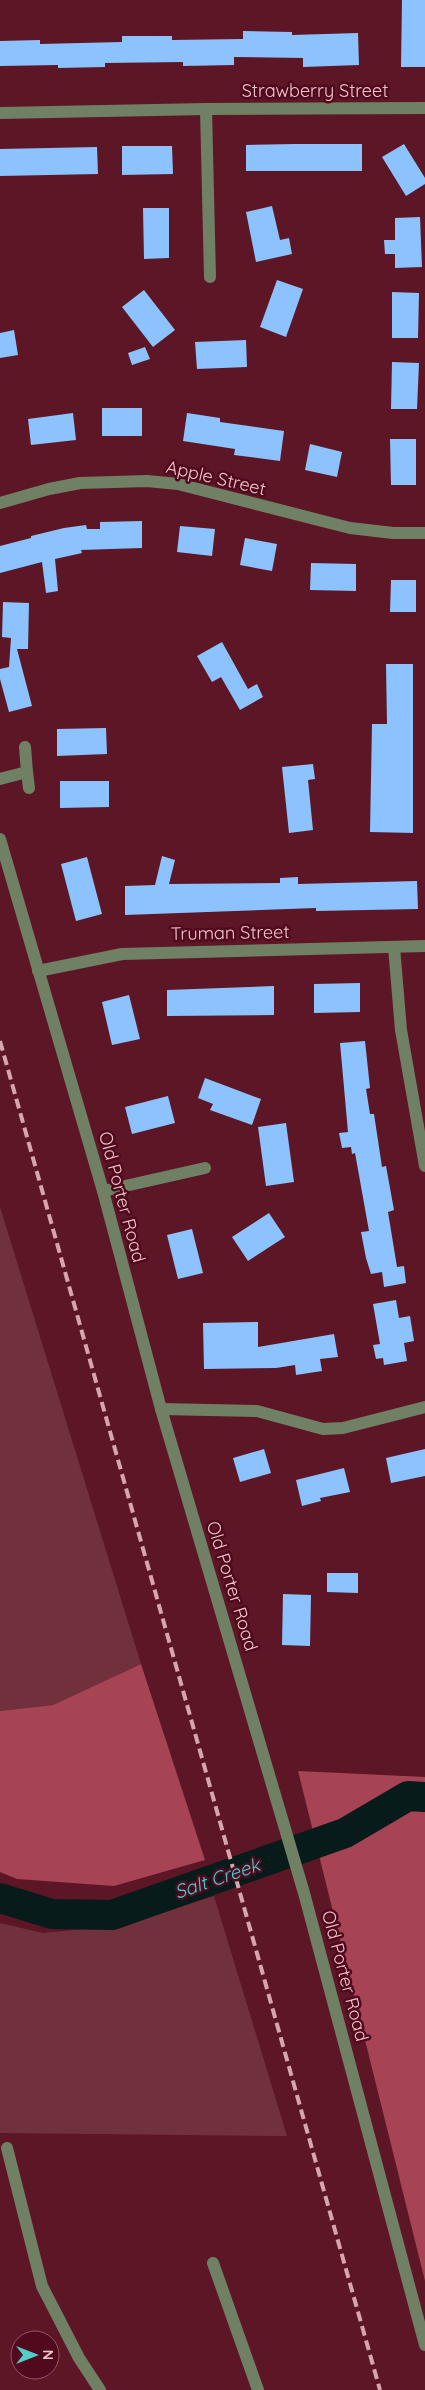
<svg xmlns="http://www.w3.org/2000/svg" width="425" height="2390" viewBox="0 0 425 2390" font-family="Quicksand,sans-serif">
	<rect width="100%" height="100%" fill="#5d1626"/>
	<!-- green -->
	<g fill="#70313c">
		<polygon points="0,1207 141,1664 53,1705 0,1711"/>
		<polygon points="214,1896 287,2136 0,2133 0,1923 43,1933 124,1925"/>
	</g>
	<!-- forest -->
	<g fill="#a64355">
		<polygon points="141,1664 205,1860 114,1886 17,1879 0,1872 0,1711 53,1705"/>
		<polygon points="298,1771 425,1777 425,2281"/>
	</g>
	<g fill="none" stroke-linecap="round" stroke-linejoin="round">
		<!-- river -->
		<polyline stroke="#071b1a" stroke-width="30" points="0,1898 52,1914 112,1915 345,1833 408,1796 425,1797"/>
	</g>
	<!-- building -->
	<g fill="#8cc2fd">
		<polygon points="402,0 425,0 425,67 401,67"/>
		<polygon points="243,31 292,32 292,35 358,33 359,65 303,67 303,58 234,57 234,65 183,66 183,62 105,63 105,67 58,68 58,65 0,66 0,41 40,40 40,44 122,42 122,36 172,36 172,40 243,39"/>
		<polygon points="295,144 362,144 362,171 246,171 246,145"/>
		<polygon points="404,144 425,178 425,184 406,196 382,157"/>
		<polygon points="122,146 172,146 173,174 122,175"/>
		<polygon points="97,147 98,174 0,176 0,149"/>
		<polygon points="272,206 280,240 289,238 292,254 256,262 246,212"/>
		<polygon points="143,208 169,208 169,258 144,259"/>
		<polygon points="420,217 422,267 395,268 395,254 385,254 384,240 395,240 395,218"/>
		<polygon points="277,280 303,289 286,337 260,327"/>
		<polygon points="144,290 175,330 153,347 122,307"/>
		<polygon points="392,292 419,293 418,338 392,338"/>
		<polygon points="14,330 18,355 0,358 0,333"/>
		<polygon points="246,340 247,367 197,369 195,342"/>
		<polygon points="145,347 150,359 132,365 128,353"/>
		<polygon points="392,362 419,363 417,409 391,409"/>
		<rect x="102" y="408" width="40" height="28"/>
		<polygon points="73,413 76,440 31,445 28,419"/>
		<polygon points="187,413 220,418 220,422 284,431 280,461 234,455 235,449 183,441"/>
		<polygon points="390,439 416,439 416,485 391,485"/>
		<polygon points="310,444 342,452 337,477 305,470"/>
		<polygon points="142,521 142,548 81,550 82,553 55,559 58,591 46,593 42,562 0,573 0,546 31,538 31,536 64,528 86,525 87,529 100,529 100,522"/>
		<polygon points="180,526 215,529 212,556 177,552"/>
		<polygon points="245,538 277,544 272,571 240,565"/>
		<polygon points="311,563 356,564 356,591 310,590"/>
		<polygon points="391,580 416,580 416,612 390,612"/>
		<polygon points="3,602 29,603 28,649 17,649 32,706 9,712 0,679 0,669 9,667 11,638 2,637"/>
		<polygon points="222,642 248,689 257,684 263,697 240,710 221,677 212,682 197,656"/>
		<polygon points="386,664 413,664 413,833 370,832 372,724 387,724"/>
		<polygon points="106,728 107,754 57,756 57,729"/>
		<polygon points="313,764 315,779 308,780 313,830 289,833 282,767"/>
		<polygon points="60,781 109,781 109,807 60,808"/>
		<polygon points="162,856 175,860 169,884 280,883 280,878 298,877 298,884 417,881 418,909 316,911 316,908 125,915 125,886 155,885"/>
		<polygon points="87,857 102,914 76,921 61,864"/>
		<polygon points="360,983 360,1012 314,1013 314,984"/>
		<polygon points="274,986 274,1015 167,1016 167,990"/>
		<polygon points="129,995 140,1039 112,1045 102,1002"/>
		<polygon points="365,1041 370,1088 366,1089 370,1114 374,1114 382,1167 386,1166 394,1210 388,1212 397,1267 404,1266 406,1283 384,1287 382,1272 371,1274 366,1258 361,1232 369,1231 355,1153 352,1154 351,1147 342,1148 339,1133 348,1132 340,1043"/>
		<polygon points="205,1078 261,1099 252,1125 210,1110 213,1104 198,1098"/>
		<polygon points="168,1096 175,1123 132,1134 125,1107"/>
		<polygon points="286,1123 294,1182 266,1186 258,1127"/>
		<polygon points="269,1213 285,1237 248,1261 232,1237"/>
		<polygon points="192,1229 203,1273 178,1279 167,1235"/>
		<polygon points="396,1300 399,1318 410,1316 414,1341 404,1343 407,1361 384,1365 383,1358 376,1359 373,1345 380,1344 373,1304"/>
		<polygon points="258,1322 258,1347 334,1334 338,1357 320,1359 322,1371 296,1375 295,1365 276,1368 204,1369 203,1323"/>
		<polygon points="264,1449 271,1473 240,1482 233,1458"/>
		<polygon points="425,1449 425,1476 391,1483 386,1458"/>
		<polygon points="344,1468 350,1492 320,1498 321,1501 302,1506 296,1480"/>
		<polygon points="327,1573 358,1573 358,1593 327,1592"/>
		<polygon points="283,1594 311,1595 310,1646 282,1645"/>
	</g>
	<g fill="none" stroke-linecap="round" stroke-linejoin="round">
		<!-- minor -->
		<g stroke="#708064" stroke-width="12">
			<polyline points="206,109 210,277"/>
			<polyline points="0,113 206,109 425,108"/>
			<polyline points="0,503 49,489 80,483 147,481 178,484 350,528 393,533 425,533"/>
			<polyline points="27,772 29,788"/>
			<polyline points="0,779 27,772 25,747"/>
			<polyline points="0,839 103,1191 161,1409 304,1893 425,2345"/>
			<polyline points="394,947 401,1030 425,1166"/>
			<polyline points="38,971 122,954 425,946"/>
			<polyline points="103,1191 205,1168"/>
			<polyline points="161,1409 257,1411 323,1429 343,1428 425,1407"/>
			<polyline points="7,2148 42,2286 79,2358 100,2390"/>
			<polyline points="213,2263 258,2390"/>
		</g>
		<!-- rail -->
		<polyline stroke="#d7a6ac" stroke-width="4" stroke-dasharray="10 5" stroke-linecap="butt" points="0,1041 380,2390"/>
	</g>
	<g text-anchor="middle" stroke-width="5" stroke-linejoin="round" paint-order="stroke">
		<!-- street labels -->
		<g font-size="18" fill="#f3c7cb" stroke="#50091d">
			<text x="315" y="97">Strawberry Street</text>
			<text transform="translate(216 478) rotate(13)" y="6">Apple Street</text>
			<text transform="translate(230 933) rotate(-1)" y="6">Truman Street</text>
			<text transform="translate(122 1197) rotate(75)" y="6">Old Porter Road</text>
			<text transform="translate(232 1586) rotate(73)" y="6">Old Porter Road</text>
			<text transform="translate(345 1976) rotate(75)" y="6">Old Porter Road</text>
		</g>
		<!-- water labels -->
		<g font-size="19" font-style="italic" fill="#31d9d4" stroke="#50091d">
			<text transform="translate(217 1878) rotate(-19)" y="7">Salt Creek</text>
		</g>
	</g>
	<!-- north arrow -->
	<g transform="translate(35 2355) rotate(90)"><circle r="24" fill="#50091d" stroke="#915563"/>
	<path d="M0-4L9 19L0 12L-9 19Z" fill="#53cdc9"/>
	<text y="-8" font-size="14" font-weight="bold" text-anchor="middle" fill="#f3c7cb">N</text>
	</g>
</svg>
